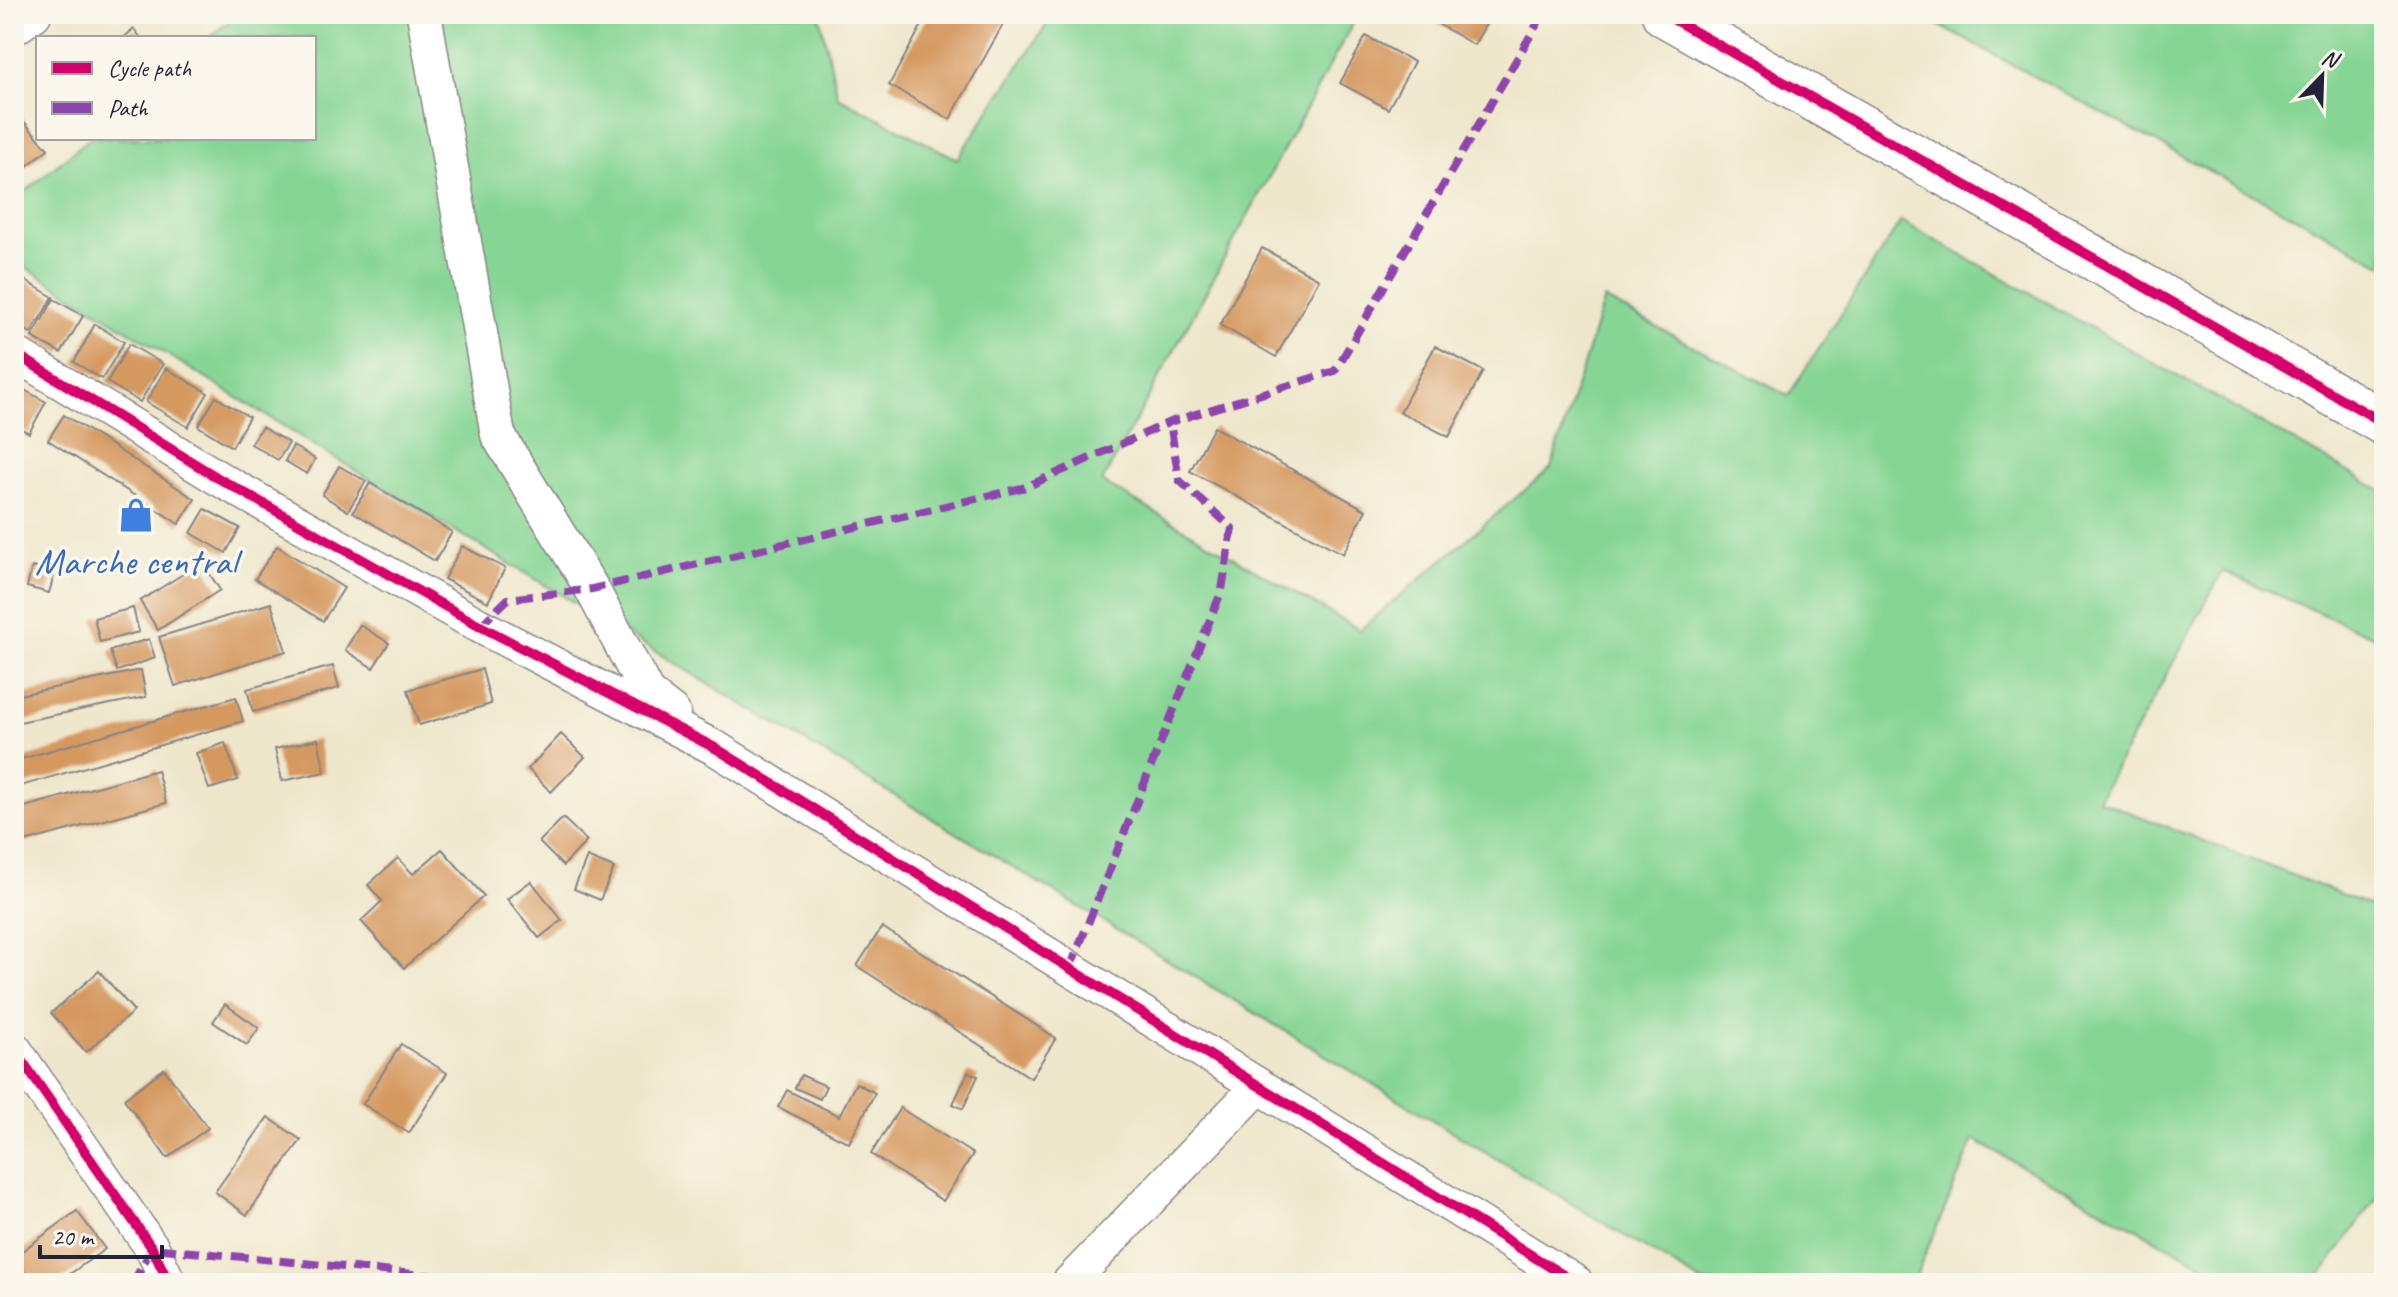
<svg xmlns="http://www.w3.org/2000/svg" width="2398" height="1297" viewBox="0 0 2398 1297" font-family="Caveat,sans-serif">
	<rect width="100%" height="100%" fill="#fbf7ec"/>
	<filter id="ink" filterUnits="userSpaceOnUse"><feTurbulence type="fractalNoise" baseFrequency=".0125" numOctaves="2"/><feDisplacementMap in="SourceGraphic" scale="16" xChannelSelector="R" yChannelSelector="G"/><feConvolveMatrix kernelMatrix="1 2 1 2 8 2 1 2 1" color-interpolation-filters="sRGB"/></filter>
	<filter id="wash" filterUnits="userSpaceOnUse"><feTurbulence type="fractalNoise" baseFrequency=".006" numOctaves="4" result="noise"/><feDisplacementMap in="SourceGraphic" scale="32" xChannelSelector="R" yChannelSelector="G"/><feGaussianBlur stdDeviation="1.8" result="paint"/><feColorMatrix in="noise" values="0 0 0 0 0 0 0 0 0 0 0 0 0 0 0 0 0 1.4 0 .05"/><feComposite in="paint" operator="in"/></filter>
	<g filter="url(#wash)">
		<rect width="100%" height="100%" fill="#efe7cc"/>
		<!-- green -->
		<g fill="#86d594" stroke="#547c68" stroke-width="2">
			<polygon points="238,14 819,14 838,97 957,159 1054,14 1358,14 1102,482 1360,630 1551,468 1604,299 1788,396 1901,221 2384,492 2384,641 2223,571 2098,800 2384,911 2384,1188 2315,1283 2236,1283 1974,1140 1913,1283 1703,1283 364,476 14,260 14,201 90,138 314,138 314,38 209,38"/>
			<polygon points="1918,14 2384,14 2384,265"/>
		</g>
		<g id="blocks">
			<!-- building -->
			<g fill="#d59961">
				<polygon points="928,14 1009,14 950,119 889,85"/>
				<polygon points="1421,14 1492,14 1474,45"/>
				<polygon points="134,29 141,38 123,38"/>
				<polygon points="1366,36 1414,62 1388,109 1340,83"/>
				<polygon points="19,116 48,149 14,177 14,120"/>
				<polygon points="1262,248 1319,279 1276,357 1220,325"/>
				<polygon points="14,274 53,297 31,333 14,323"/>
				<polygon points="54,299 83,316 61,353 32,337"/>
				<polygon points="95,324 124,342 102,379 74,362"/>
				<polygon points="129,344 163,364 140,402 107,382"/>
				<polygon points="1435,346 1483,371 1449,437 1400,412"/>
				<polygon points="166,368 208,393 188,427 146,402"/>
				<polygon points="19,387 46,402 29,433 14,425 14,396"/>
				<polygon points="216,397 249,417 232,447 198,426"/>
				<polygon points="64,415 195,499 179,524 48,440"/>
				<polygon points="262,427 289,443 278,460 251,444"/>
				<polygon points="1214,427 1366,510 1343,554 1190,471"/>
				<polygon points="293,446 315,459 307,474 285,461"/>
				<polygon points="339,466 366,481 348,511 322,495"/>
				<polygon points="370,483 452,532 435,561 353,512"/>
				<polygon points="205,509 240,528 226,553 191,533"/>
				<polygon points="277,546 344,588 323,621 255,579"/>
				<polygon points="462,546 505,568 488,602 444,579"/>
				<polygon points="202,562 220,590 158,630 140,601"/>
				<polygon points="32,567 55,572 49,593 27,587"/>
				<polygon points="271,603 286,651 175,686 159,637"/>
				<polygon points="133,608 139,632 100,642 94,618"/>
				<polygon points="360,625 389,643 373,668 345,650"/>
				<polygon points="149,639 155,658 117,671 110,651"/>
				<polygon points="333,666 339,688 253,712 247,689"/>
				<polygon points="482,669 491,704 419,725 408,690"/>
				<polygon points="141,670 146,697 14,723 14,696"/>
				<polygon points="236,697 243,721 14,788 14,761"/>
				<polygon points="561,734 585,757 551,792 528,769"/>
				<polygon points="318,739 325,772 282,781 275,749"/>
				<polygon points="225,743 238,780 209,789 196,753"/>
				<polygon points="157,770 166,803 14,845 14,810"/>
				<polygon points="563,818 587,841 563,866 539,842"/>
				<polygon points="442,849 484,896 404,968 361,921 382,901 368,885 398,858 413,874"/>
				<polygon points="587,857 614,868 600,900 574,889"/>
				<polygon points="531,881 562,920 539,938 507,899"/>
				<polygon points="882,927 1056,1038 1031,1078 857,966"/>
				<polygon points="99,971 134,1011 86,1052 51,1013"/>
				<polygon points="225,1004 259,1028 247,1045 213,1022"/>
				<polygon points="401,1044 447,1073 409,1133 363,1104"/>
				<polygon points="164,1069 208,1128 167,1158 124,1099"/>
				<polygon points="968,1072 978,1076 963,1109 953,1104"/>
				<polygon points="801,1075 826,1086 820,1099 795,1088"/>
				<polygon points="856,1083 875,1093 849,1143 778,1107 787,1090 839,1116"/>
				<polygon points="900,1108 973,1154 943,1201 871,1154"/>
				<polygon points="268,1117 301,1140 247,1215 215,1192"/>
				<polygon points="77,1211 105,1249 57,1283 33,1283 14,1257"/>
			</g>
		</g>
	</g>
	<g filter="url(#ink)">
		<use href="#blocks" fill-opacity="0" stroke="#888484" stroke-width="2"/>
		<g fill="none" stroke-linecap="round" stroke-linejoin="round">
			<!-- minor casing -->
			<g stroke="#888484" stroke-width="37">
				<g id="minor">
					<polyline points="424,14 498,435 592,589 647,693 673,713"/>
					<polyline points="14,28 34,14"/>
					<polyline points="14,353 218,478 480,626 717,749 1576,1283"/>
					<polyline points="14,1049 152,1248 169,1283"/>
					<polyline points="1069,1283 1258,1087"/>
				</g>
			</g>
			<!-- tertiary casing -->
			<g stroke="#888484" stroke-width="47">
				<polyline id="tertiary" points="1664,14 2384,423"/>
			</g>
			<!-- minor -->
			<use href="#minor" stroke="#fff" stroke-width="34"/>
			<!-- tertiary -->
			<use href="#tertiary" stroke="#fff" stroke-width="44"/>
			<!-- quiet -->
			<g stroke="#8e44ad" stroke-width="8" stroke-dasharray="16 8" stroke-linecap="butt">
				<polyline points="480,626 508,599 592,589 1026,487 1170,422 1335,371 1543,14"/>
				<polyline points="1070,968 1222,590 1232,528 1179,480 1170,422"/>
				<polyline points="133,1283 152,1248 504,1283"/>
			</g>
			<!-- cycleway casing -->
			<g stroke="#fbf7ec" stroke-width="15">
				<g id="cycleway">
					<polyline points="1664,14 2384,423"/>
					<polyline points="14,353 218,478 480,626 717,749 1576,1283"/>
					<polyline points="14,1049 152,1248 169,1283"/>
				</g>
			</g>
			<!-- cycleway -->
			<use href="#cycleway" stroke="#d6006c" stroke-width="10"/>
		</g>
	</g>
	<!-- icons -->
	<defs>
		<g id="shop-bare" transform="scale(2.76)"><path d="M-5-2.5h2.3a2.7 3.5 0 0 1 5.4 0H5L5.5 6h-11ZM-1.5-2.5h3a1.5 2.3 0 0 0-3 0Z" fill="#3f7fe0" stroke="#fbf7ec" stroke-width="2.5" paint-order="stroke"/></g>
	</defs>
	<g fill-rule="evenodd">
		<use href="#shop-bare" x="136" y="515"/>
	</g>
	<g text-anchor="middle" stroke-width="7" stroke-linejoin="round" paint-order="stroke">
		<!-- shop labels -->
		<g font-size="38" fill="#366cbe" stroke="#fbf7ec">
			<text x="136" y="574">Marche central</text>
		</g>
	</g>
	<!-- margin -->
	<rect width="2398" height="1297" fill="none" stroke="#fbf7ec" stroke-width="48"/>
	<!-- legend -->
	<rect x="36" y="36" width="280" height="104" fill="#fbf7ec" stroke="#a4a2a5" stroke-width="2"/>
	<rect x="52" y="62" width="40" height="12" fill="#d6006c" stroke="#a4a2a5" stroke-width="2"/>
	<text x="108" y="76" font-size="24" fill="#22223b">Cycle path</text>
	<rect x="52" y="102" width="40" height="12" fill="#8e44ad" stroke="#a4a2a5" stroke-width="2"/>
	<text x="108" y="116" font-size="24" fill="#22223b">Path</text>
	<!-- north arrow -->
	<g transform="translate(2322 76) rotate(23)" stroke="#fbf7ec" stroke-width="6" paint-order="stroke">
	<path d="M0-6L14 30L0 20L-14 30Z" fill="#22223b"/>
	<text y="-12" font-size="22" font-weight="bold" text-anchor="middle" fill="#22223b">N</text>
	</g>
	<!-- scale -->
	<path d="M40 1245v12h122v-12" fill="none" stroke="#22223b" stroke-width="4"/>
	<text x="52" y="1245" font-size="24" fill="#22223b" stroke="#fbf7ec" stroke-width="6" paint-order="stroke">20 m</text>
</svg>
